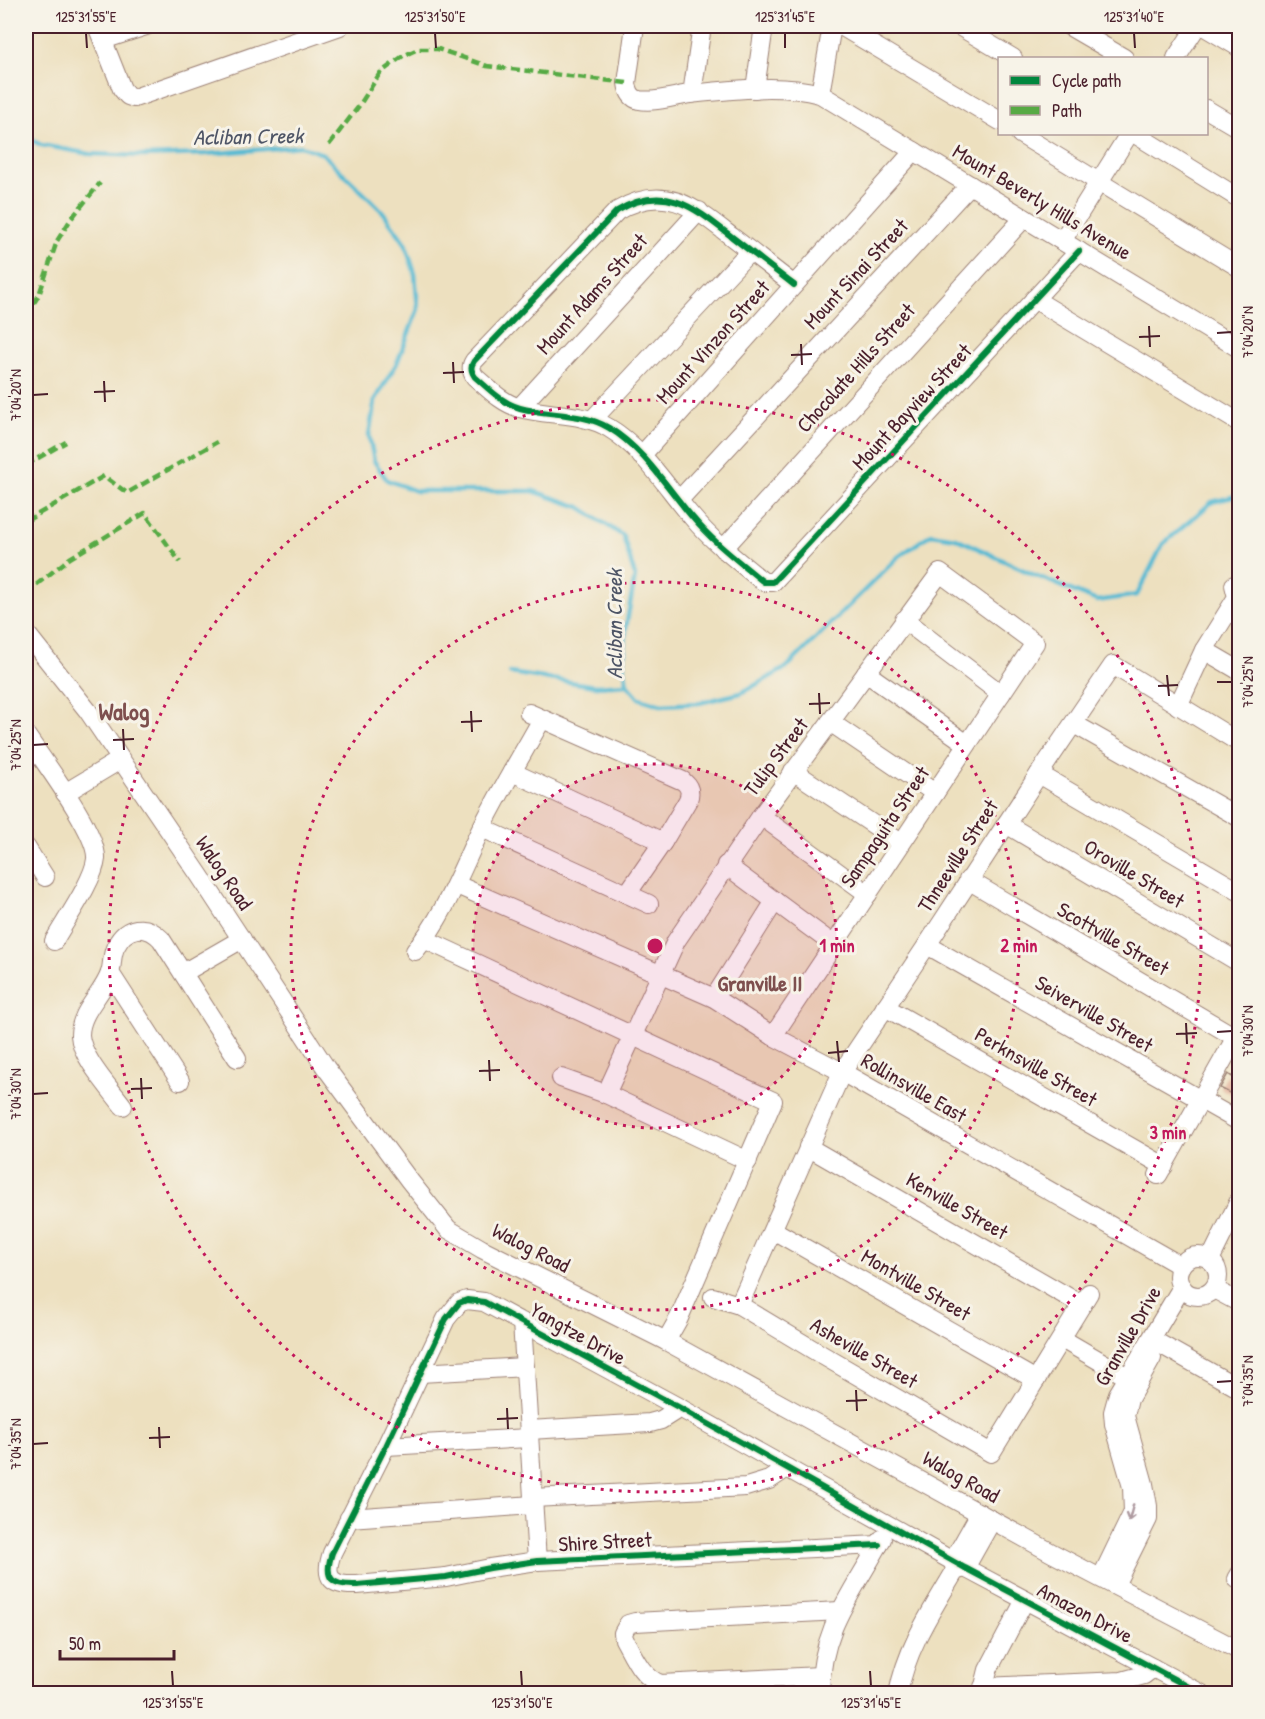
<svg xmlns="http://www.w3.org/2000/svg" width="1265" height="1719" viewBox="0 0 1265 1719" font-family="'Patrick Hand',sans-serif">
	<rect width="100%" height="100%" fill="#f7f3e8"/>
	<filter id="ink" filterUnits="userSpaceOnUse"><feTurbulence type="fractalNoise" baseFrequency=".0167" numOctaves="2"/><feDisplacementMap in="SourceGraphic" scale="12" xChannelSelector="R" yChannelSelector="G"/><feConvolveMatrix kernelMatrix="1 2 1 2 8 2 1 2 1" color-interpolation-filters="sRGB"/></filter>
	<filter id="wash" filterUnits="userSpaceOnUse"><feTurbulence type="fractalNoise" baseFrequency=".008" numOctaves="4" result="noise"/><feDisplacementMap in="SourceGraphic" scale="24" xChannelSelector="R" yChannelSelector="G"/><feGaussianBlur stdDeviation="1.35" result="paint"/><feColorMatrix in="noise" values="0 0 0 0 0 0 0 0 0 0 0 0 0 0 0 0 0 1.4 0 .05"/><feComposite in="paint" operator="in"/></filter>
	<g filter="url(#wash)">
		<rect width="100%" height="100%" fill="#ede0bf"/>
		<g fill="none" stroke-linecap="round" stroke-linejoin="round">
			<!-- stream -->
			<g stroke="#55bad3" stroke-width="4.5">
				<polyline points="26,137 41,145 90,154 142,156 207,154 301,146 323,154 383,212 405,243 415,274 418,309 397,363 375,400 369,435 374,461 387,480 416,491 533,491 580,507 623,536 635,576 626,627 624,666 627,684 639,698 661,705 699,703 741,693 786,668 898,557 931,534 956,538 1032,574 1097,601 1137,595 1163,544 1212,502 1240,495"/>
				<polyline points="510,673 596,686 627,684"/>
			</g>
		</g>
		<g id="blocks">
			<!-- building -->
			<polygon fill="#e0a78e" points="1228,1074 1239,1081 1239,1098 1220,1088"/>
		</g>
	</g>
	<g filter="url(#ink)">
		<use href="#blocks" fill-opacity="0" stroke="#9c8075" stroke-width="1.5"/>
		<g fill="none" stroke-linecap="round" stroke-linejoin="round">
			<!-- minor casing -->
			<g stroke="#9c8075" stroke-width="20">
				<g id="minor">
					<polyline points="97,26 122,89 128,96 134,98 340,26"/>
					<path d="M635,26L627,83C628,91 631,98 639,100C655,103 675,96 690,94C732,90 779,83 820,94L1240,349"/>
					<polyline points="841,26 1000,121"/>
					<polyline points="959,26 1013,58"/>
					<polyline points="1069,26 1124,58"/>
					<polyline points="1203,26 1240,48"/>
					<polyline points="103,40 146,26"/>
					<polyline points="1176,58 1197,26"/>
					<polyline points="755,89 764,26"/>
					<polyline points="692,94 702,26"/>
					<polyline points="820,94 832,26"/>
					<polyline points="1206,109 1240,129"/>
					<polyline points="1020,134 1240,268"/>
					<polyline points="1135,134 1240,199"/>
					<polyline points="1062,241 1129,134"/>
					<path d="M794,285C773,269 753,253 732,237C695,208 665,182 617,211L474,361C470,367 471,371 475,377C489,389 502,403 520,408C549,416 583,412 609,428C644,449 667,488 693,518C713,542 737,560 761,580L764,582H773L1079,251"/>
					<polyline points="1034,299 1240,423"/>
					<polyline points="519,408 699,211"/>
					<polyline points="592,420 750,251"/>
					<polyline points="641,456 914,151"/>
					<polyline points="679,500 970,185"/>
					<polyline points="723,549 1024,218"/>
					<polyline points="904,620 1001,694"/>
					<polyline points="26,633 88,711 200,876 326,1068 409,1180 448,1229 482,1249 666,1341 1052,1553 1240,1651"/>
					<polyline points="1204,650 1240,671"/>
					<polyline points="866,673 967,744"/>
					<polyline points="1178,706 1204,650 1237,597 1234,585"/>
					<path d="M529,713L683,781C690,787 691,792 688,800L663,842L627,894"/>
					<polyline points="830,722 935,793"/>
					<polyline points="1074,724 1240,818"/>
					<path d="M26,735C42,759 98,833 96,859C94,880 65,921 54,941"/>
					<polyline points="793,771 901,843"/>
					<polyline points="512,772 663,842"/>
					<polyline points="1039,774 1240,892"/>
					<polyline points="65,793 120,760"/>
					<polyline points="761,816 868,894"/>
					<polyline points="1006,824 1240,963"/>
					<polyline points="482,828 649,904"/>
					<polyline points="26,847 45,877"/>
					<polyline points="726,865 834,945"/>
					<polyline points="968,880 1235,1037"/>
					<polyline points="457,885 714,998 773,1036 842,1072 1181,1266"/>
					<polyline points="424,939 773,1101 679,1318 666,1341"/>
					<polyline points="927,945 1240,1122"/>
					<path d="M415,951C445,915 461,870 481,829C500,791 522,755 542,719"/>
					<polyline points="110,973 180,1081"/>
					<polyline points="183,973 242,939"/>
					<polyline points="714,998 775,901"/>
					<polyline points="885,1007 1164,1166"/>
					<polyline points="561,1078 606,1094 748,1161"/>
					<polyline points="606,1094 676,941 761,816 940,573 1035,643 773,1036"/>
					<path d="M123,1106C110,1088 81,1057 80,1035C80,1011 103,994 110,973C113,964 111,955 116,946C126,926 146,923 161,939L237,1058"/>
					<polyline points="808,1147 1082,1305"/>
					<polyline points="1158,1175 1240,1030"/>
					<polyline points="773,1230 1036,1380"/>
					<circle cx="1198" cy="1276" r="20"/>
					<polyline points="1210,1260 1240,1199"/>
					<polyline points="1214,1289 1240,1303"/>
					<polyline points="713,1297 739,1305 822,1355 991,1453 1089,1293"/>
					<polyline points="739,1305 842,1072 927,945 1039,774 1113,665 1240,743"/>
					<polyline points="522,1322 537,1561"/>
					<polyline points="1062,1339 1136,1382"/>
					<polyline points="1160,1344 1240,1389"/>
					<polyline points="420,1373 525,1367"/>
					<polyline points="529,1430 650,1423 661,1420 680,1408"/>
					<polyline points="386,1446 529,1438"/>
					<polyline points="533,1498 746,1487 769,1480 787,1468"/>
					<polyline points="349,1518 533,1505"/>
					<path d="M879,1545L537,1561L490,1568L446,1577L357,1585C332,1586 323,1579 332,1553L386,1446L446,1319L459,1303L467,1300L484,1302L680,1408L965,1568L1202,1694"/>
					<polyline points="955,1571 953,1561 980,1513"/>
					<polyline points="1101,1578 1133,1512 1132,1487 1114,1424 1113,1412 1118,1394 1182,1287"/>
					<polyline points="1237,1579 1240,1574"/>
					<polyline points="1115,1585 1148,1519 1148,1506 1144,1484 1125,1416 1129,1399 1152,1358"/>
					<path d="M820,1676L661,1684C642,1678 633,1655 624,1639L623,1633L628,1624L635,1622L840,1611"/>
					<polyline points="983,1687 1122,1681 1144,1675 1153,1668"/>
					<path d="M820,1694C821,1628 852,1594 882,1539"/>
					<path d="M898,1694C907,1647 931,1612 955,1571L965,1568L992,1520"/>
					<polyline points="982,1694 988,1670 1025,1600"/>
				</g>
			</g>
			<!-- minor -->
			<use href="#minor" stroke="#fff" stroke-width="18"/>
			<!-- quiet -->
			<g stroke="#57aa44" stroke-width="4.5" stroke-dasharray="9 4.5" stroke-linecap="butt">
				<polyline points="329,145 359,106 380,73 403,56 418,49 438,49 487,66 627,83"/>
				<polyline points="26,315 39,295 57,241 71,219 100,183"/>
				<polyline points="26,465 66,442"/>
				<polyline points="26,521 104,476 127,493 217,442"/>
				<polyline points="26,593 70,558 145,513 180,562"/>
			</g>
			<!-- cycleway casing -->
			<g stroke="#f7f3e8" stroke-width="10">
				<g id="cycleway">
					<path d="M794,285C773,269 753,253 732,237C695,208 665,182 617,211L474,361C470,367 471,371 475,377C489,389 502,403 520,408C549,416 583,412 609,428C644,449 667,488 693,518C713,542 737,560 761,580L764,582H773L1079,251"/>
					<path d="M879,1545L537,1561L490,1568L446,1577L357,1585C332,1586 323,1579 332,1553L386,1446L446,1319L459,1303L467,1300L484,1302L680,1408L965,1568L1202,1694"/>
				</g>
			</g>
			<!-- cycleway -->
			<use href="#cycleway" stroke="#00873e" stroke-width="6"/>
		</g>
		<!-- one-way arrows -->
		<defs><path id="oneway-shaft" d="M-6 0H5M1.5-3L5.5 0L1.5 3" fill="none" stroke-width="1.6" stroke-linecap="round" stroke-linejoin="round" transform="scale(1.5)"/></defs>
		<use stroke="#ae9aa0" href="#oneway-shaft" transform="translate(1131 1513) rotate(105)"/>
	</g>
	<!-- ticks -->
	<path fill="none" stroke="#4a1f2b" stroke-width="2" d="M86,33L87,48M435,33L436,48M785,33V48M1134,33L1135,48M1149,326L1150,347M1217,333L1232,332M1139,337L1160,336M801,344L802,365M791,355L812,354M453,362L454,383M443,373L464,372M104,381L105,402M94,392L115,391M33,395L48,394M1167,675L1169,696M1217,682H1232M1158,686L1178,685M819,693L820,714M809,704L830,703M471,711L472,732M461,722L482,721M123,729L124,750M113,740L134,739M33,745L48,744M1186,1023L1187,1044M1217,1032L1232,1031M1176,1034L1197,1033M837,1041L839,1062M828,1053L848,1051M489,1060L490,1081M479,1071L500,1070M141,1078L142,1099M131,1089L152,1088M33,1094L48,1093M1217,1382L1232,1381M856,1390L857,1411M846,1401L867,1400M507,1408L508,1429M497,1419L518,1418M159,1427L160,1448M149,1438L170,1437M33,1444L48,1443M172,1671L173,1686M521,1671L522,1686M870,1671L871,1686"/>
	<!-- distance rings -->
	<circle cx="655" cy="946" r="182" fill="#c2185b" fill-opacity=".12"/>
	<g fill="none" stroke="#c2185b" stroke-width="3" stroke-dasharray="3 6">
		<circle cx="655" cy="946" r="182"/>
		<circle cx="655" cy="946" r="364"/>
		<circle cx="655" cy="946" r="546"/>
	</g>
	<g text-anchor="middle" stroke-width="6" stroke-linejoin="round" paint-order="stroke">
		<!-- street labels -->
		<g font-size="21" fill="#4a1f2b" stroke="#f7f3e8">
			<text transform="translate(1042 202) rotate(31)" y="7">Mount Beverly Hills Avenue</text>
			<text transform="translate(856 274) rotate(-47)" y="7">Mount Sinai Street</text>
			<text transform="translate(592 294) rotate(-48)" y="7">Mount Adams Street</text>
			<text transform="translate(713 342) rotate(-48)" y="7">Mount Vinzon Street</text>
			<text transform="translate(856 368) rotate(-48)" y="7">Chocolate Hills Street</text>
			<text transform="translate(912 407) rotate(-47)" y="7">Mount Bayview Street</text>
			<text transform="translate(776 757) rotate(-53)" y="7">Tulip Street</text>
			<text transform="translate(885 827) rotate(-56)" y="7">Sampaguita Street</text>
			<text transform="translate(958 856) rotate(-57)" y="7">Thneeville Street</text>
			<text transform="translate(224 873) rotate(56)" y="7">Walog Road</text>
			<text transform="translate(1134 874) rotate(31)" y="7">Oroville Street</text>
			<text transform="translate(1113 939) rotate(30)" y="7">Scottville Street</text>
			<text transform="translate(1094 1014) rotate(30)" y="7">Seiverville Street</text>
			<text transform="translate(1036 1067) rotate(30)" y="7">Perknsville Street</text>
			<text transform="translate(914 1088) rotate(30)" y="7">Rollinsville East</text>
			<text transform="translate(957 1206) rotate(30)" y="7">Kenville Street</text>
			<text transform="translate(531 1248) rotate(27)" y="7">Walog Road</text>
			<text transform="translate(916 1285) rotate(30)" y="7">Montville Street</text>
			<text transform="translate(578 1334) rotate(29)" y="7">Yangtze Drive</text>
			<text transform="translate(1128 1336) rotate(-60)" y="7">Granville Drive</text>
			<text transform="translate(864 1353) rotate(30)" y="7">Asheville Street</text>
			<text transform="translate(961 1477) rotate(29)" y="7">Walog Road</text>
			<text transform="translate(605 1542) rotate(-3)" y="7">Shire Street</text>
			<text transform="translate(1085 1613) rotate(28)" y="7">Amazon Drive</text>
		</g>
		<!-- water labels -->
		<g font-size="22" font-style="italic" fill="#4e5566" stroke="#f7f3e8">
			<text transform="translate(248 136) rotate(-1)" y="8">Acliban Creek</text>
			<text transform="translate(614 624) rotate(-90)" y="8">Acliban Creek</text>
		</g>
		<!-- neighbourhood labels -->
		<g font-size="22" font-weight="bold" fill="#7e4f4e" stroke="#f7f3e8">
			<text x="760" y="991">Granville II</text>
		</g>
		<!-- quarter labels -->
		<g font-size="24" font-weight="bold" fill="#7e4f4e" stroke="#f7f3e8">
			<text x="124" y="720">Walog</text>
		</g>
	</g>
	<circle cx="655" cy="946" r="9" fill="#c2185b" stroke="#f7f3e8" stroke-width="3"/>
	<g font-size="18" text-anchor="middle" font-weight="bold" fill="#c2185b" stroke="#f7f3e8" stroke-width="6" stroke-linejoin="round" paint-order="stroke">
		<text x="837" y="952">1 min</text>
		<text x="1019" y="952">2 min</text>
		<text x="1168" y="1139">3 min</text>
	</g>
	<!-- margin -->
	<rect width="1265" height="1719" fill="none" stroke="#f7f3e8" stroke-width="66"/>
	<!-- legend -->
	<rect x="998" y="57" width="210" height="78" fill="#f7f3e8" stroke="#b29e9c" stroke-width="1.5"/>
	<rect x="1010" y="76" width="30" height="9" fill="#00873e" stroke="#b29e9c" stroke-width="1.5"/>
	<text x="1052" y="87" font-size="18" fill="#4a1f2b">Cycle path</text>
	<rect x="1010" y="106" width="30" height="9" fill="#57aa44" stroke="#b29e9c" stroke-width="1.5"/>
	<text x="1052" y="117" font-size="18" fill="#4a1f2b">Path</text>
	<!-- scale -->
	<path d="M60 1650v9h114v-9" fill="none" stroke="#4a1f2b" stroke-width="3"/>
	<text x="69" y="1650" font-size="18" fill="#4a1f2b" stroke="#f7f3e8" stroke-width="4.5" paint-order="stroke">50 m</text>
	<rect x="33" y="33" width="1199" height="1653" fill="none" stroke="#4a1f2b" stroke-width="2"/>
	<g font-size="15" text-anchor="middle" fill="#4a1f2b">
		<text x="86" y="22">125°31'55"E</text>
		<text x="435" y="22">125°31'50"E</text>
		<text x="785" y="22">125°31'45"E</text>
		<text x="1134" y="22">125°31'40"E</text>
		<text transform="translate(1248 332) rotate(-90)" y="5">7°04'20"N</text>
		<text transform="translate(16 395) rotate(-90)" y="5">7°04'20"N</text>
		<text transform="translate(1248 682) rotate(-90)" y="5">7°04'25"N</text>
		<text transform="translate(16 745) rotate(-90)" y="5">7°04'25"N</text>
		<text transform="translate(1248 1031) rotate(-90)" y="5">7°04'30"N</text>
		<text transform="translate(16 1094) rotate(-90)" y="5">7°04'30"N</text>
		<text transform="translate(1248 1381) rotate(-90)" y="5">7°04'35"N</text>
		<text transform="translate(16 1444) rotate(-90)" y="5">7°04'35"N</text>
		<text x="173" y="1708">125°31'55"E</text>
		<text x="522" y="1708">125°31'50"E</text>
		<text x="871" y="1708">125°31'45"E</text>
	</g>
</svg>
